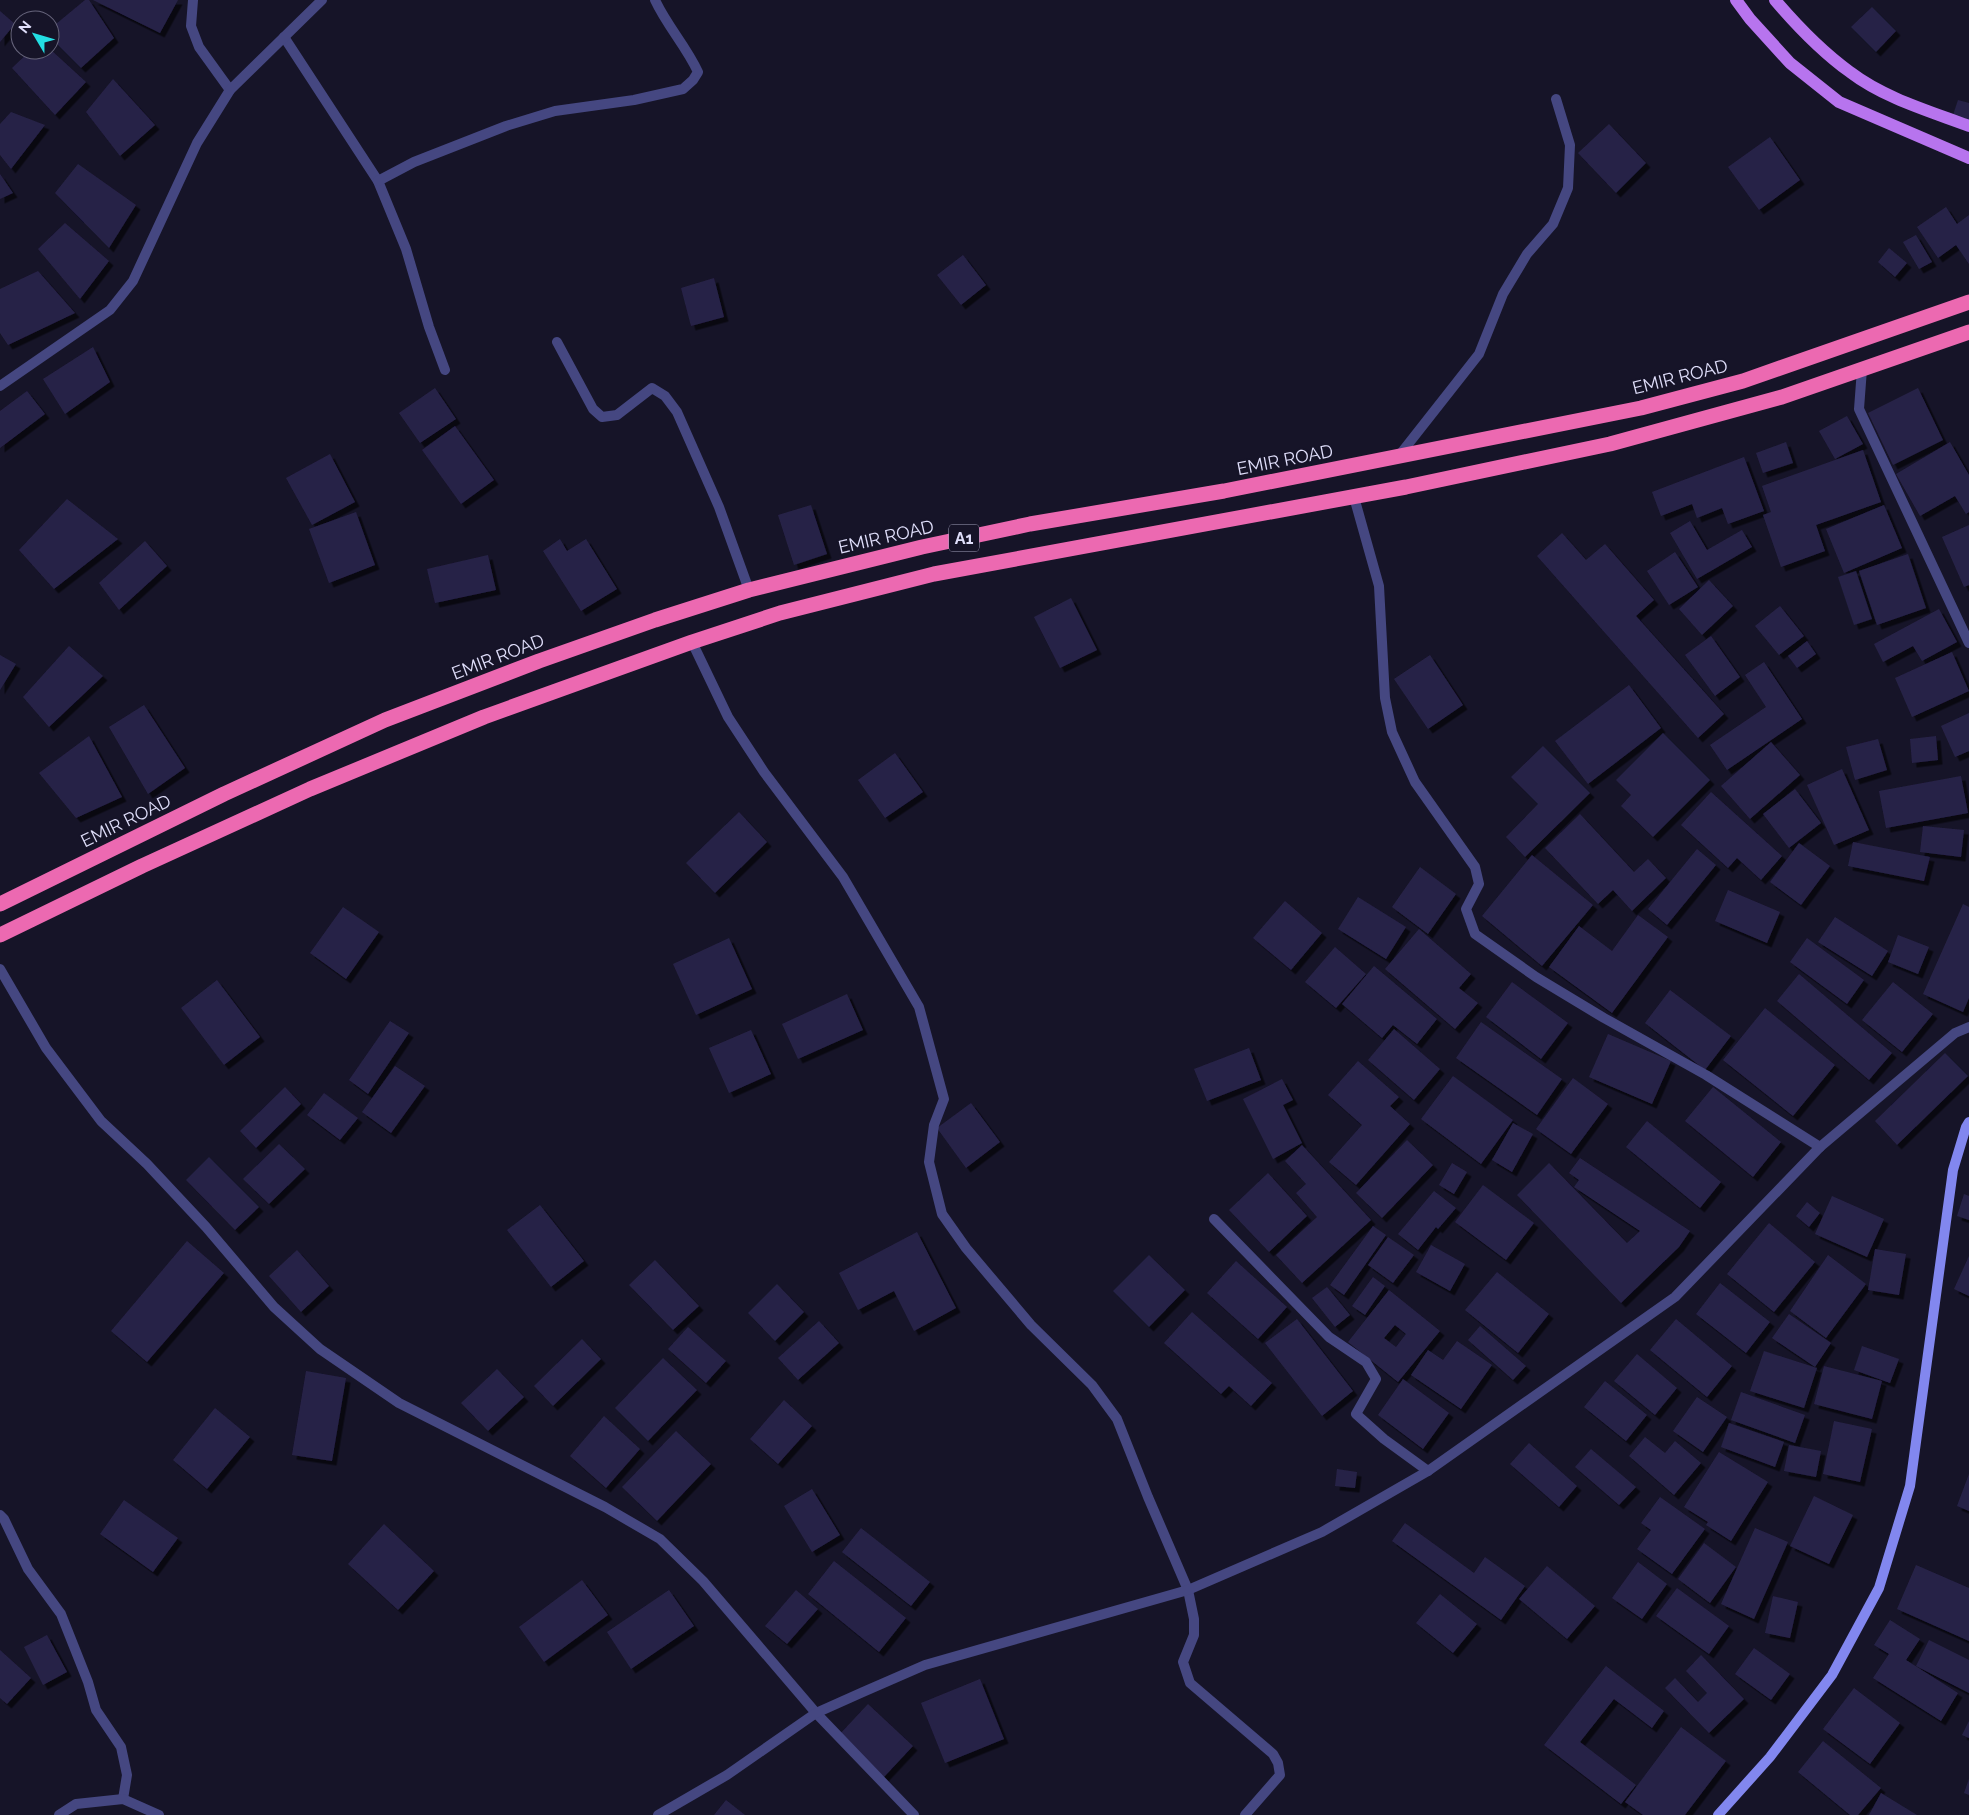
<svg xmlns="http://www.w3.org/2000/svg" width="1969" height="1815" viewBox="0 0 1969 1815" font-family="Raleway,sans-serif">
	<defs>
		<filter id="shadow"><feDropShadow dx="4.5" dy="4.5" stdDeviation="0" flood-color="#0009"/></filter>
	</defs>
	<rect width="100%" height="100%" fill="#161428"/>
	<!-- building -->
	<g fill="#272247" fill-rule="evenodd" filter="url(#shadow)">
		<polygon points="85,0 89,0 114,38 81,68 50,37 50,29"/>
		<polygon points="93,0 178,0 160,33"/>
		<polygon points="1872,7 1896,31 1876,52 1851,27"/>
		<polygon points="0,11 15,24 0,42"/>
		<polygon points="31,50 51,50 86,82 55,115 12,68"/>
		<polygon points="113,79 155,125 120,156 86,112"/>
		<polygon points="1958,100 1969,103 1969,124 1952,118"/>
		<polygon points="11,112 45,125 11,169 0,155 0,124"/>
		<polygon points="1609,124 1646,163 1616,193 1578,153"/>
		<polygon points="1770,137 1800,180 1759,210 1728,167"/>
		<polygon points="78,164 136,205 109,248 55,193"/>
		<polygon points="0,174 13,193 0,199"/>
		<polygon points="1946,207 1957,224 1969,215 1969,264 1956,245 1938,258 1917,227"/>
		<polygon points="65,223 109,261 80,299 38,249"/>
		<polygon points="1916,235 1932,262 1919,269 1903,242"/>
		<polygon points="1889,248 1907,263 1895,277 1878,262"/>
		<polygon points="963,255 986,285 961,305 937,275"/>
		<polygon points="38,271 75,313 8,345 0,333 0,289"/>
		<polygon points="714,278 724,317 691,326 681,288"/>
		<polygon points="93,347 110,382 65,414 43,379"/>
		<polygon points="435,388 456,419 420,443 399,413"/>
		<polygon points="1918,388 1943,440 1893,465 1868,413"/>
		<polygon points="27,391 45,414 0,448 0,411"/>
		<polygon points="1847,416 1863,444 1835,459 1819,431"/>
		<polygon points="455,426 494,480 461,504 422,450"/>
		<polygon points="1786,442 1793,463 1763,473 1756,453"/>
		<polygon points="1950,442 1969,475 1969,512 1966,514 1955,496 1920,516 1896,474"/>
		<polygon points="1863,450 1881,502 1816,525 1825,551 1781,567 1763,515 1771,512 1762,486"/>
		<polygon points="330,454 355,502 312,525 286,478"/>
		<polygon points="1744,457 1764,511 1728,524 1722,508 1697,518 1692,504 1661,516 1652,492"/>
		<polygon points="67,499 118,539 54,589 19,550"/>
		<polygon points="811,505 827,554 794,565 778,515"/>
		<polygon points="1884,505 1902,548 1844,573 1826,529"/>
		<polygon points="356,512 375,565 329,583 309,529"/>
		<polygon points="1690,521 1707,550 1742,530 1752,547 1697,579 1670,533"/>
		<polygon points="1969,525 1969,585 1964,587 1942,537"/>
		<polygon points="1562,533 1586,560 1605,544 1654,600 1636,616 1724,714 1698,738 1537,556"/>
		<polygon points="560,539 567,551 586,539 617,589 581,611 543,551"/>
		<polygon points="145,541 167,566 119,610 99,583"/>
		<polygon points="1675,552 1698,587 1669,605 1647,571"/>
		<polygon points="1908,554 1926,608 1877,625 1859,571"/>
		<polygon points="488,555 496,590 435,603 427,569"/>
		<polygon points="1856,571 1872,619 1854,625 1838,577"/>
		<polygon points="1709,580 1733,606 1702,635 1679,609"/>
		<polygon points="1071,598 1097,650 1060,668 1034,617"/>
		<polygon points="1780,606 1804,636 1779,655 1755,626"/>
		<polygon points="1939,609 1957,642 1922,661 1913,646 1883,662 1874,644"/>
		<polygon points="1711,636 1740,677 1715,696 1685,655"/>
		<polygon points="1807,641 1816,654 1797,668 1788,656"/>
		<polygon points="69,646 103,676 49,727 23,697"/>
		<polygon points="1952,652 1969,691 1912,717 1895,678"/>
		<polygon points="0,655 16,664 0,690"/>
		<polygon points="1430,655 1463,705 1428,729 1394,679"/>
		<polygon points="1764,662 1802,719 1727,770 1710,745 1766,707 1745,675"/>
		<polygon points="1629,685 1661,728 1588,784 1555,741"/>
		<polygon points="144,705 185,768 148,794 109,727"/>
		<polygon points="1969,713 1969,751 1955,757 1941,726"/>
		<polygon points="1663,733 1710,780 1653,837 1621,806 1631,795 1616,780"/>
		<polygon points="89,736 122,797 76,818 39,773"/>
		<polygon points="1936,736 1938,760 1912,763 1910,739"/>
		<polygon points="1878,739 1887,770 1855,780 1846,747"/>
		<polygon points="1771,742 1800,775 1750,819 1721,786"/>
		<polygon points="1543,746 1590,793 1525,857 1506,837 1538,804 1511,777"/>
		<polygon points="895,753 923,792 885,818 858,780"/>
		<polygon points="1842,769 1869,830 1834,845 1807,785"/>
		<polygon points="1961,776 1968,813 1886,828 1879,791"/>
		<polygon points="1795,789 1821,823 1789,848 1763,814"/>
		<polygon points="1711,792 1782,856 1761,880 1737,858 1728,868 1681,825"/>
		<polygon points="739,812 767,842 715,893 686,863"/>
		<polygon points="1580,814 1634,872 1648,859 1666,878 1632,911 1613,890 1598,904 1545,848"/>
		<polygon points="1923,826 1964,830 1961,857 1920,852"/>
		<polygon points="1853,842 1930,857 1924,881 1848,866"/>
		<polygon points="1799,843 1830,866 1801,905 1770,882"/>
		<polygon points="1697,849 1716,865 1667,925 1648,909"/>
		<polygon points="1532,855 1593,905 1542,966 1482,916"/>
		<polygon points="1420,867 1456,894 1428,934 1392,907"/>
		<polygon points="1728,890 1780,912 1767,943 1715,921"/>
		<polygon points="1358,897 1406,927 1386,959 1338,929"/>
		<polygon points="1285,901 1322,933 1291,970 1253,938"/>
		<polygon points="1963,904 1969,907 1969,998 1963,1012 1923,994"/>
		<polygon points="343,907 379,932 346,979 310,953"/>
		<polygon points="1638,915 1668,937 1612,1013 1549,967 1579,926 1612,951"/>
		<polygon points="1835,917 1888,951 1872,976 1818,942"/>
		<polygon points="1419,929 1471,974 1459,988 1478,1003 1455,1029 1385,969"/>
		<polygon points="1898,935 1929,947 1918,974 1888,962"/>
		<polygon points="729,938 752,989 696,1015 673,964"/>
		<polygon points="1807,938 1864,980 1847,1004 1790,962"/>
		<polygon points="1335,947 1366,974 1336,1008 1305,982"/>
		<polygon points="1374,966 1437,1019 1417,1044 1393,1025 1382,1038 1342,1004"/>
		<polygon points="1799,974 1892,1053 1869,1080 1777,1001"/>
		<polygon points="217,980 260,1037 224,1065 181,1008"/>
		<polygon points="1512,982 1568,1023 1541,1059 1486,1017"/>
		<polygon points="1893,982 1933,1014 1902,1052 1862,1020"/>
		<polygon points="1670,990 1731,1036 1705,1070 1645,1023"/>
		<polygon points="847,994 863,1030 798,1059 782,1024"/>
		<polygon points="1765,1008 1835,1065 1793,1116 1723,1060"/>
		<polygon points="390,1021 409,1033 368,1094 349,1080"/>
		<polygon points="1481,1022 1562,1079 1537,1115 1456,1058"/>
		<polygon points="1394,1029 1440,1069 1414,1100 1368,1060"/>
		<polygon points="751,1030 771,1074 729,1093 709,1048"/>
		<polygon points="1608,1034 1671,1061 1652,1104 1589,1077"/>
		<polygon points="1249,1048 1261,1080 1207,1101 1194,1069"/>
		<polygon points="1945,1053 1968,1076 1897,1145 1875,1121"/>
		<polygon points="1358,1061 1399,1097 1390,1106 1410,1124 1356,1185 1329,1162 1362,1125 1328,1095"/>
		<polygon points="395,1066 425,1086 391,1133 362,1112"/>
		<polygon points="1453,1076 1513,1120 1481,1164 1421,1119"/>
		<polygon points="1573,1078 1608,1104 1571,1154 1536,1129"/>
		<polygon points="1282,1079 1293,1100 1283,1105 1302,1143 1273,1159 1243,1099"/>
		<polygon points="285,1087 301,1104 256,1148 240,1131"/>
		<polygon points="1713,1087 1781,1142 1753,1177 1685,1121"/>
		<polygon points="324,1093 358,1118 340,1140 307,1115"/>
		<polygon points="971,1103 1000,1142 966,1168 937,1128"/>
		<polygon points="1647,1121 1721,1182 1700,1208 1626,1147"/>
		<polygon points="1513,1123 1533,1134 1512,1172 1492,1160"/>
		<polygon points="1407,1140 1433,1165 1382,1218 1356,1193"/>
		<polygon points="279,1144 305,1169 269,1204 243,1179"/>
		<polygon points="1302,1145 1371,1220 1302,1283 1276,1255 1317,1217 1296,1193 1306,1184 1285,1161"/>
		<polygon points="209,1157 259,1207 235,1230 186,1180"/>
		<polygon points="1580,1158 1690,1231 1679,1247 1621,1303 1517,1195 1549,1163 1627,1243 1640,1231 1574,1187 1579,1180 1569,1173"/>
		<polygon points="1452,1163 1467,1172 1454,1194 1439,1185"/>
		<polygon points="1268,1173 1307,1216 1269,1252 1229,1210"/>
		<polygon points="1483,1185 1534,1223 1506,1260 1455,1222"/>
		<polygon points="1434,1191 1456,1208 1438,1229 1436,1227 1418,1250 1398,1234"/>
		<polygon points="1964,1194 1969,1196 1969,1220 1957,1216"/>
		<polygon points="1832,1196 1884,1219 1867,1257 1815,1234"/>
		<polygon points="1807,1202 1820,1213 1809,1227 1796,1216"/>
		<polygon points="540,1205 584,1261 551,1287 507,1230"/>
		<polygon points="1769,1223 1815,1262 1774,1312 1727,1274"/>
		<polygon points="1373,1226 1386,1235 1344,1295 1330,1285"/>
		<polygon points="917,1232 956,1308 914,1331 894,1291 858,1310 839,1273"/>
		<polygon points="1388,1237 1414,1255 1393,1283 1368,1265"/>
		<polygon points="187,1241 224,1273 147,1362 111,1331"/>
		<polygon points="1431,1245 1465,1264 1450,1291 1416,1272"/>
		<polygon points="1875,1249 1906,1254 1899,1295 1868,1290"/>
		<polygon points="297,1250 329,1286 301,1312 269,1276"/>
		<polygon points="1149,1255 1185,1290 1149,1327 1113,1291"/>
		<polygon points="1828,1255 1866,1284 1826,1338 1790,1311"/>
		<polygon points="1969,1256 1969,1296 1954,1289"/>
		<polygon points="655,1260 699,1306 673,1330 629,1285"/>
		<polygon points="1236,1261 1287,1307 1258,1339 1207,1293"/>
		<polygon points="1497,1272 1549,1314 1518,1353 1465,1310"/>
		<polygon points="1373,1277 1385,1286 1365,1315 1352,1306"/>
		<polygon points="1720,1283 1770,1322 1746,1353 1696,1314"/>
		<polygon points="777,1284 804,1312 775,1341 748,1313"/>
		<polygon points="1327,1287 1350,1315 1335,1327 1312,1298"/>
		<path d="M1389,1290L1440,1331L1398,1382L1348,1342ZM1395,1325L1406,1334L1396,1347L1384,1338Z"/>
		<polygon points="1192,1312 1272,1383 1251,1406 1229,1386 1221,1394 1164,1343"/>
		<polygon points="1789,1314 1831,1343 1815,1367 1772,1338"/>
		<polygon points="1297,1319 1353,1391 1322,1416 1265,1343"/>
		<polygon points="1676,1319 1732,1366 1707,1397 1650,1350"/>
		<polygon points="819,1321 839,1343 798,1380 778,1358"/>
		<polygon points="1480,1326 1526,1366 1513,1380 1468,1340"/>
		<polygon points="688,1327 726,1361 706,1383 668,1349"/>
		<polygon points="582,1339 601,1359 553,1406 534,1386"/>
		<polygon points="1457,1341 1492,1365 1461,1409 1411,1375 1428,1350 1443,1360"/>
		<polygon points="1862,1346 1899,1359 1890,1383 1854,1370"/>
		<polygon points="1764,1351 1817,1368 1804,1408 1750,1391"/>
		<polygon points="1637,1354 1677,1388 1655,1415 1614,1381"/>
		<polygon points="663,1358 697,1390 648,1441 615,1408"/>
		<polygon points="1824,1366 1882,1381 1872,1419 1814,1404"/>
		<polygon points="497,1369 524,1397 488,1431 461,1403"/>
		<polygon points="306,1371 346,1378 332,1461 292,1455"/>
		<polygon points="1403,1379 1449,1413 1423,1449 1378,1415"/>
		<polygon points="1605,1381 1647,1415 1626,1441 1584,1407"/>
		<polygon points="1741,1392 1805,1415 1795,1443 1731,1420"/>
		<polygon points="1697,1397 1727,1417 1703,1452 1673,1431"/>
		<polygon points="784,1400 812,1426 778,1464 750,1439"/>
		<polygon points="215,1408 250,1437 207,1489 173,1460"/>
		<polygon points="604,1416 640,1449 606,1488 570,1456"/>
		<polygon points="1834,1421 1872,1429 1860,1482 1823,1474"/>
		<polygon points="1729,1423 1784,1442 1775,1467 1721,1447"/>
		<polygon points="676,1431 711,1464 657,1521 622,1487"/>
		<polygon points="1645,1437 1665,1453 1675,1441 1701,1463 1674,1495 1629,1456"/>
		<polygon points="1529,1443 1577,1486 1559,1507 1510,1464"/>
		<polygon points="1789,1445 1821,1451 1816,1477 1784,1471"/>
		<polygon points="1591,1449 1636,1487 1619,1505 1575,1467"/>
		<polygon points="1719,1452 1768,1482 1731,1541 1706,1525 1708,1522 1684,1507"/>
		<polygon points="1337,1469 1357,1472 1355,1488 1335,1486"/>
		<polygon points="1969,1474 1969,1511 1957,1506"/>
		<polygon points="812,1489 840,1535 812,1552 784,1506"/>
		<polygon points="1814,1496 1853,1515 1829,1564 1790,1546"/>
		<polygon points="1660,1497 1705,1529 1672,1574 1637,1549 1651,1530 1641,1523"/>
		<polygon points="124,1500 178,1538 153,1572 100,1534"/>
		<polygon points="1405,1523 1474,1573 1485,1557 1525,1586 1501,1620 1392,1541"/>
		<polygon points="384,1524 434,1571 398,1610 348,1564"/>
		<polygon points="861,1528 930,1582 911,1606 842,1552"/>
		<polygon points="1755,1528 1788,1542 1754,1619 1721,1604"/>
		<polygon points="1704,1543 1736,1567 1710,1603 1678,1579"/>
		<polygon points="834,1561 906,1618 879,1652 808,1594"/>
		<polygon points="1638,1562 1667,1584 1642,1619 1612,1598"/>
		<polygon points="1916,1565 1969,1588 1969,1641 1897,1609"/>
		<polygon points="1547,1566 1595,1606 1567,1639 1519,1599"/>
		<polygon points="582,1580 608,1615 544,1662 519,1627"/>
		<polygon points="1677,1588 1729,1626 1709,1654 1656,1616"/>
		<polygon points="669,1590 694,1626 631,1669 607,1632"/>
		<polygon points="796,1590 818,1609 787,1644 765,1626"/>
		<polygon points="1440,1594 1477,1624 1453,1653 1416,1623"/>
		<polygon points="1773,1596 1798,1602 1790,1638 1765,1633"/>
		<polygon points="1890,1620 1920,1639 1906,1660 1958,1693 1941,1721 1873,1678 1889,1654 1874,1645"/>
		<polygon points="47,1635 67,1672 43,1685 24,1647"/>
		<polygon points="1929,1640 1969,1660 1969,1693 1916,1666"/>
		<polygon points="1754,1648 1790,1674 1771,1700 1735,1674"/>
		<polygon points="0,1650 31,1678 7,1704 0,1698"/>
		<polygon points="1701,1655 1744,1699 1709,1733 1665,1688 1675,1678 1698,1702 1707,1693 1686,1671"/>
		<polygon points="1606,1666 1664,1711 1652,1728 1614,1699 1580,1742 1636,1785 1621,1804 1544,1745"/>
		<polygon points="980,1679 1004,1739 945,1763 921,1703"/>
		<polygon points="1854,1688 1900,1723 1870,1764 1823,1729"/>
		<polygon points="868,1704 913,1746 884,1777 839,1735"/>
		<polygon points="1969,1721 1969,1738 1962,1735"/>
		<polygon points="1681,1727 1726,1761 1685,1815 1643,1815 1625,1802"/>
		<polygon points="1823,1741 1881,1788 1858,1815 1850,1815 1798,1772"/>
		<polygon points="1969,1779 1969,1795 1964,1793"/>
		<polygon points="1881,1793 1917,1815 1869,1815"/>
		<polygon points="726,1800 745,1815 714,1815"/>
	</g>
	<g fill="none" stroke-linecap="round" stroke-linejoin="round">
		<!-- street -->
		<g stroke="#454781" stroke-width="10">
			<polyline points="193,0 191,26 199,47 230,90"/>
			<polyline points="284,37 378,181 406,249 429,327 445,370"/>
			<path d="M378,181L414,162L506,126L555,111L634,100L683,89L693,80L698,72C686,46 667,26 655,0"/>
			<polyline points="557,342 593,409 602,417 617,415 652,388 665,396 677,412 719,507 749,590"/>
			<polyline points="1862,369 1859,409 1969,643"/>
			<polyline points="0,386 110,310 133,281 197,143 230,90 322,0"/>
			<polyline points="1398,457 1479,354 1503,294 1527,254 1553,224 1568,188 1570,145 1556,99"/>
			<polyline points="1354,497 1379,586 1385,698 1392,732 1415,782 1475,867 1479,884 1466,909 1475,934 1536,977 1604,1018 1706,1075 1820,1147"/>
			<polyline points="692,642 728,717 764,772 843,877 919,1007 944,1099 934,1125 929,1162 942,1214 966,1248 1031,1325 1092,1385 1117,1419 1148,1497 1188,1590 1194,1619 1194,1635 1183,1662 1190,1683 1273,1754 1278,1763 1280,1775 1245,1815"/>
			<polyline points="0,969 46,1048 101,1121 147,1164 206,1227 274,1307 320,1349 399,1403 605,1507 660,1539 703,1581 816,1713 914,1815"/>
			<polyline points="1214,1219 1329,1337 1366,1362 1376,1379 1356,1414 1384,1439 1428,1471"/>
			<polyline points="0,1515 4,1519 28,1569 61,1614 88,1682 96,1710 121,1747 127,1775 123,1799"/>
			<polyline points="59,1815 76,1804 123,1799 159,1815"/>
			<polyline points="658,1815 727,1775 816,1713 863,1692 925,1665 1188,1590 1322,1532 1428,1471 1675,1297 1820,1147 1955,1033 1969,1027"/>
		</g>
		<!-- secondary -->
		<polyline stroke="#8287ef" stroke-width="10" points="1718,1815 1770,1757 1832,1675 1879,1588 1910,1486 1953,1170 1966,1127 1969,1122"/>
		<!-- primary -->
		<g stroke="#b774ee" stroke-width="12">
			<polyline points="1736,0 1750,19 1790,63 1839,102 1969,158"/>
			<path d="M1775,0C1798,27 1821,51 1850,72C1884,98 1929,111 1969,126"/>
		</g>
		<!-- highway -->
		<g stroke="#ec69b1" stroke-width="15">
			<polyline points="0,904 224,794 385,720 539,661 655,620 749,590 922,547 1030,524 1224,491 1641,408 1743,381 1969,302"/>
			<polyline points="0,935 142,866 310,789 484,717 692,642 780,613 934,574 1406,487 1610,444 1782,397 1969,332"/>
		</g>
	</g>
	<g text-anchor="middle" stroke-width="4" stroke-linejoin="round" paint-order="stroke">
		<!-- shield labels -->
		<rect fill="#161428" stroke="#a3a2bc" stroke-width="1" x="949" y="524.5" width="30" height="27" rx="4"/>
		<g font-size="16" font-weight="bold" fill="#e0dffb">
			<text x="964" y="544">A1</text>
		</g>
		<!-- street labels -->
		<g font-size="18" fill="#e0dffb" stroke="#161428">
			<text transform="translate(1680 377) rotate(-14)" y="6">EMIR ROAD</text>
			<text transform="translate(1285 460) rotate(-11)" y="6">EMIR ROAD</text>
			<text transform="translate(886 537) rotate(-13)" y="6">EMIR ROAD</text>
			<text transform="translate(498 657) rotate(-21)" y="6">EMIR ROAD</text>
			<text transform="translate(126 821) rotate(-26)" y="6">EMIR ROAD</text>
		</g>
	</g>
	<!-- north arrow -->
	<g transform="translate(35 35) rotate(308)"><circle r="24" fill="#161428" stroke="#67657c"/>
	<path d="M0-4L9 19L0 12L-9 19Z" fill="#23dee3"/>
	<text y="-8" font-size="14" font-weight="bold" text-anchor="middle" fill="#e0dffb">N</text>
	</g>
</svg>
